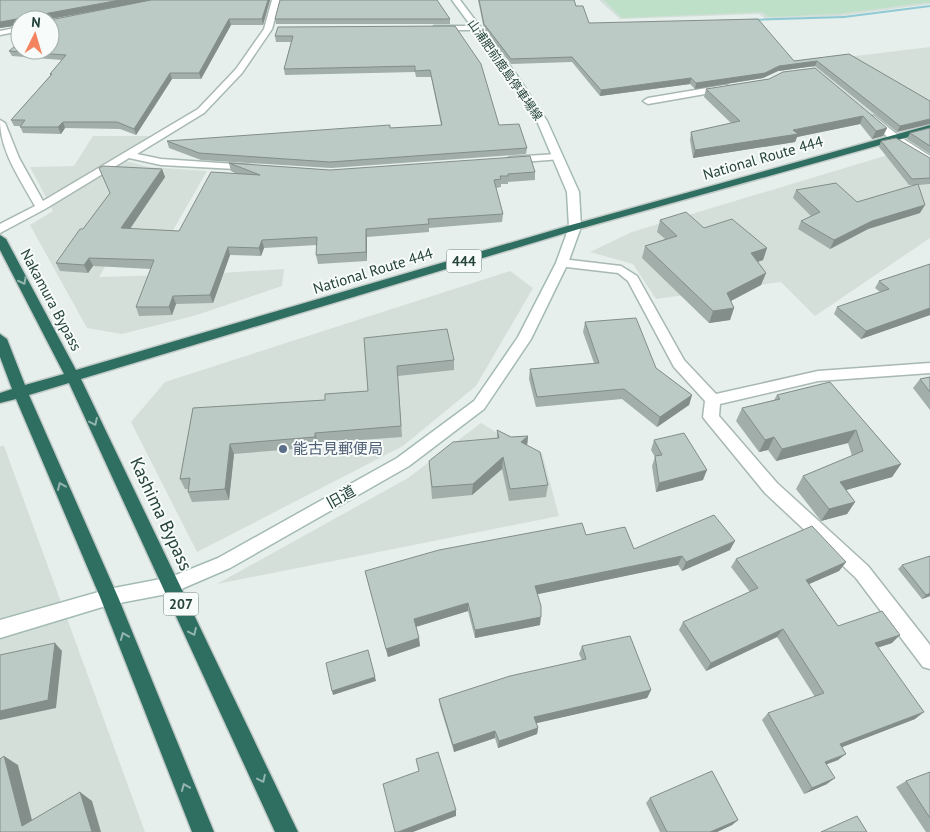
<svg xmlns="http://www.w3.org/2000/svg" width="930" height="832" viewBox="0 0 930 832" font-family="'PT Sans','Noto Sans JP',sans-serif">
	<rect width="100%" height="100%" fill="#e6efeb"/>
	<!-- built -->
	<g fill="#d4dfda">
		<polygon points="599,0 930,0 930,4 841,16 766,19 759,14 620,19"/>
		<polygon points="930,47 930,111 884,124 806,62"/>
		<polygon points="93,136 149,136 118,159 149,167 207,171 172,232 127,230 99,277 205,274 284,269 282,286 197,315 122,334 87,328 30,225 53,211 30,167 74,166"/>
		<polygon points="908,149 930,163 930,238 815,316 781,282 656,299 633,264 590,252 632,232"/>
		<polygon points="510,271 533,288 476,386 403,446 197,552 131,422 165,382"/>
		<polygon points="481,423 524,449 542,453 559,516 217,584 408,478"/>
		<polygon points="0,446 4,446 145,832 0,832"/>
	</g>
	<!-- green -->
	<polygon fill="#bfe0c8" points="604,0 930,0 930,2 837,14 769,17 762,12 622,18"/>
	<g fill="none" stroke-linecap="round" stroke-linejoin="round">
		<!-- stream -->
		<polygon fill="#8ec9d4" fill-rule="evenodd" points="930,5 930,7 844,18 749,21 747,20 749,19 844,16"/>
		<!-- street casing -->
		<g stroke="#a8b8b2" stroke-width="3">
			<g id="street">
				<path d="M272,0H280L272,29L242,73L204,113L137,154L161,159L250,165L255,168L254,170L161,165L129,158L45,209L0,233V224L35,206C20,179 0,151 0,120L5,123L19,158L43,201L198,109L236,69L264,29Z"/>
				<polygon points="434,26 475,26 479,28 475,30 434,30"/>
				<polygon points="20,27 20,31 0,35 0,31"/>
				<polygon points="725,85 728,86 728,90 648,104 643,101 648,98"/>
				<polygon points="868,116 874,116 899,136 930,156 930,164 891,140 868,120"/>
				<polygon points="557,154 561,155 561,159 510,163 505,160 510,157"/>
				<polygon points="562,259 621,266 637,276 684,360 716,394 818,371 930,363 930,373 818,381 720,404 719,416 777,483 868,566 930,645 930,669 923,667 856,578 765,493 706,421 703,417 705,401 674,367 628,281 618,273 558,266 556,263 558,260"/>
			</g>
		</g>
		<!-- secondary casing -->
		<g stroke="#a4bbb3" stroke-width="3">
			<polygon id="secondary" points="452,0 460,0 518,77 547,121 579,192 581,227 568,263 531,339 484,409 409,466 230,568 172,593 109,605 0,638 0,620 109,589 171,577 218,558 397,458 474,401 518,337 556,263 569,227 567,192 537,121 511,80"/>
		</g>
		<!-- highway casing -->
		<g stroke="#c2cac8" stroke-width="3">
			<polygon id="highway" points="930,125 930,131 579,229 81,379 298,832 275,832 69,383 29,395 118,597 214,832 192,832 100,597 16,399 0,403 0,393 12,389 0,357 0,334 7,339 25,385 64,374 0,250 0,235 6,239 76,370 571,225"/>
		</g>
		<!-- street -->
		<use href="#street" fill="#fff" fill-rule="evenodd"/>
		<!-- secondary -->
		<use href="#secondary" fill="#fff" fill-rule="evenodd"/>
		<!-- highway -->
		<use href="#highway" fill="#2f6f62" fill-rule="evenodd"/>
	</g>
	<!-- wall -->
	<g fill="#a1aea9">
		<polygon points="0,0 270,0 263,25 231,25 201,79 172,79 136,135 120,129 65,128 61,134 23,133 20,126 14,126 11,120 50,76 50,74 62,60 12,56 9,51 144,2 45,20 20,20 20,25 0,28"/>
		<polygon points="478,0 574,0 576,6 589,23 794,61 849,54 930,101 897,132 815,66 778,71 763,78 695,89 690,84 600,96 572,62 511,64 484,29"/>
		<polygon points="275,19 450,19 450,24 276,24"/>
		<polygon points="455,26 499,125 527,148 526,154 331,168 201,160 169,148 167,141 441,125 431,77 416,77 415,72 285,75 284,69 291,42 276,42 275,36"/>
		<polygon points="783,72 887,128 883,136 872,139 860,124 797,137 795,142 693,158 690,140 691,132 731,123 704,97 706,89 769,79"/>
		<polygon points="930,128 930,154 907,139 910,133"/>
		<polygon points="881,141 930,158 930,184 918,185 920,213 868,229 830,249 798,229 801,221 811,216 793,198 796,190 857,202 916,185 909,185 879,147"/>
		<polygon points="229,163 330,170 535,172 535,180 508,182 508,184 501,184 501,187 496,188 503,214 502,222 429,228 429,232 367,237 367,261 318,264 316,255 317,245 264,248 261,256 230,255 213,303 176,304 172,315 139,316 136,307 151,269 93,266 88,273 60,271 56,263 83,229 162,169 165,177 130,229 179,231 237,174 231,171"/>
		<polygon points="660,220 704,228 767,248 763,260 758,262 766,273 761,285 731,301 734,308 730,320 709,323 642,258 645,246 665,239 657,232"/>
		<polygon points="930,264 930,315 861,339 834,314 837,307 880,292 875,288 879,281"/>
		<polygon points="585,322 656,368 692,395 689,405 657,427 622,399 536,407 529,379 530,369 594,363 583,332"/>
		<polygon points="364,338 454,360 454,370 398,376 402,437 318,443 318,447 234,454 229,500 192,502 188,492 188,489 185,489 180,479 193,408 325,400 368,391"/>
		<polygon points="930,377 930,410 913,388 920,379"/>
		<polygon points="830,382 901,464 892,477 846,490 855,502 847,514 821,521 796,489 803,476 852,456 848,443 776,461 768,450 759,452 736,421 742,408 774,400 777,395"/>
		<polygon points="497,430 511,437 528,436 527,445 548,485 546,497 509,501 502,469 472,495 432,499 429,461 497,438"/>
		<polygon points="654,440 703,480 656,492 652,466 655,457 651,450"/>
		<polygon points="586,535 634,549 730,550 682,571 678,565 537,594 540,625 475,638 468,611 416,627 420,646 388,657 365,571"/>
		<polygon points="736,559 846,562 839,571 809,584 838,626 892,643 878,647 915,719 842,747 838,760 826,764 827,784 804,794 762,720 768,713 815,697 777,637 706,671 679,630 683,622 750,592 731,567"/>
		<polygon points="902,565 930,596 922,599 898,569"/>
		<polygon points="582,646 651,690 647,698 536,723 538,728 537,734 498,748 495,738 454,752 440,706 439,699 582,660 579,654"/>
		<polygon points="930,772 930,832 926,832 896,787 906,781"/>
		<polygon points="650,798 738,820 732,825 717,832 660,832 646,803"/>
	</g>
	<!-- shaded-wall -->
	<g fill="#838d89">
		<polygon points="120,0 152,0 45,20 20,20 20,25 0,28 0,22"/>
		<polygon points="268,0 270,0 263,25 262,19"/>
		<polygon points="229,19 231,25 201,79 199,73"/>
		<polygon points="817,61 815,66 778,71 763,78 695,89 696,83 779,66"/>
		<polygon points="170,73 172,79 136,135 134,129"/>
		<polygon points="691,78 690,84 600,96 601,90"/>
		<polygon points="863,116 860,124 797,137 795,142 693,158 695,150"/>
		<polygon points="930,119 930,124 897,132 900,126"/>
		<polygon points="63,122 65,128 61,134 58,127"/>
		<polygon points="887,128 883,136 872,139 876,131"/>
		<polygon points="162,169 165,177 125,236 121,228"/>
		<polygon points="925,205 920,213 868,229 830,249 834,240 872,221"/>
		<polygon points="366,229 367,237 367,261 366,252"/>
		<polygon points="262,240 264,248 261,256 259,248"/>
		<polygon points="228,247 230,255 213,303 210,295"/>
		<polygon points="767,248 763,260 747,265 751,253"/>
		<polygon points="89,258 93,266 88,273 84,265"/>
		<polygon points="766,273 761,285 723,305 727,293"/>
		<polygon points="173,296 176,304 172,315 169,307"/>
		<polygon points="734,308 730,320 709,323 713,311"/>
		<polygon points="930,308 930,315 861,339 866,331"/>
		<polygon points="692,395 689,405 657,427 660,417"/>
		<polygon points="856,430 848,443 776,461 782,449"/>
		<polygon points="315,433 318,443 318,447 315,437"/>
		<polygon points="528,436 527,447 521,442"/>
		<polygon points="774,437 768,450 759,452 765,440"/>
		<polygon points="230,444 234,454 229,500 225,489"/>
		<polygon points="503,457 502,469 472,495 473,484"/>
		<polygon points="901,464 892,477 832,494 840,482"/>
		<polygon points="707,470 703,480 656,492 659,483"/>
		<polygon points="855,502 847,514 821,521 829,509"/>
		<polygon points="735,541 730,550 682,571 686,562"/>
		<polygon points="682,556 678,565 534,595 535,586"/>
		<polygon points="846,562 839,571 800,588 806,580"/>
		<polygon points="930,593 930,596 922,599 926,595"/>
		<polygon points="468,603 468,611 415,627 414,619"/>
		<polygon points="541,617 540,625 475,638 475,630"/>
		<polygon points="783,629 777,637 706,671 711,663"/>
		<polygon points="900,635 892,643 868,651 875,643"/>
		<polygon points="419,638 420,646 388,657 386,649"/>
		<polygon points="55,643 62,651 56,708 0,720 0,711"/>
		<polygon points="375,677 376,681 333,695 332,691"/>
		<polygon points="651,690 647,698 533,724 534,717"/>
		<polygon points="924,712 915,719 832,751 840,744"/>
		<polygon points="538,728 537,734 498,748 499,741"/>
		<polygon points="495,731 495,738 454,752 453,745"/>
		<polygon points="846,754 838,760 817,768 825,762"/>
		<polygon points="4,756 18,765 35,832 22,826"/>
		<polygon points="835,778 827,784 804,794 812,788"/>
		<polygon points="80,792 92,801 101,832 92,832"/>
		<polygon points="456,810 456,816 413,832 398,832"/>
		<polygon points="738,820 732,825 717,832 710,832"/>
	</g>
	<!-- building -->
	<g fill="#bbcac4" stroke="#838d89">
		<polygon points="0,0 120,0 0,22"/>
		<polygon points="151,0 268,0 262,19 229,19 199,73 170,73 134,129 117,122 63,122 58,127 20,127 25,120 11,120 52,74 50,74 66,55 9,51 20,42 20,50 50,50 50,20"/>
		<polygon points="280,0 437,0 450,19 275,19"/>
		<polygon points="479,0 574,0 576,6 583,6 589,23 758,19 794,61 849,54 930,101 930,119 900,126 817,61 779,66 765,73 696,83 691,78 601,90 572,57 511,59 484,24"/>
		<polygon points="455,26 481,64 499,125 519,124 527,148 330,162 199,153 167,141 390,125 390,128 442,125 430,70 415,71 415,66 284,69 293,36 275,36 278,27"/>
		<polygon points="815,68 887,128 876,131 863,116 793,130 798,134 695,150 691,132 740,121 706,89 769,79 783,72"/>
		<polygon points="930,128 930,146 910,133"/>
		<polygon points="896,138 930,158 930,178 912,179 881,141"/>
		<polygon points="530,156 535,172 508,174 508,176 500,176 501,179 494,180 503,214 428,219 429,224 366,229 366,252 316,255 317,237 262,240 259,248 228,247 210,295 173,296 169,307 136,307 154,260 89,258 84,265 56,263 80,229 83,229 110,193 99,168 103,166 162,169 121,228 179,231 211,172 260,175 229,163 330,170"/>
		<polygon points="836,183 857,202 918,184 925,205 872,221 834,240 801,221 820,212 796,190"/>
		<polygon points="686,212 704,228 732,219 767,248 751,253 766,273 727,293 734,308 713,311 645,246 677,236 660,220"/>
		<polygon points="930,264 930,308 866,331 837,307 889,289 879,281"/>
		<polygon points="636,318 656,368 692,395 660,417 624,389 537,397 530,369 599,363 585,322"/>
		<polygon points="447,329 454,360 397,366 401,426 315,433 315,437 230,444 225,489 188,492 190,478 180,479 193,408 325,400 325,394 368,391 364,338"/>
		<polygon points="930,377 930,392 920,379"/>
		<polygon points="830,382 901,464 840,482 855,502 829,509 803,476 863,451 856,430 782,449 774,437 765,440 742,408 780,399 777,395"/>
		<polygon points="497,430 511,437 528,436 521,442 540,452 548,485 510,489 503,457 473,484 432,487 429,461 453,442 499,438"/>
		<polygon points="684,433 707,470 659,483 655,456 662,455 654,440"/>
		<polygon points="714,515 735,541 686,562 682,556 535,586 541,606 541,617 475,630 468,603 414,619 419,638 386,649 365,571 439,550 582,523 586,535 625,527 634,549"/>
		<polygon points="812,526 846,562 806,580 838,626 882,611 900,635 875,643 924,712 840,744 846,754 825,762 835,778 812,788 768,713 824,693 783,629 711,663 683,622 758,588 736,559"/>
		<polygon points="930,556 930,593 926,595 902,565"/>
		<polygon points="630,636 651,690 534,717 538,728 499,741 495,731 453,745 439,699 510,676 586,659 582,646"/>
		<polygon points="55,643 48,700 0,711 0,655"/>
		<polygon points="368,650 375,677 332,691 326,663"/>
		<polygon points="438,752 456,810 398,832 395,832 383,784 419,771 416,759"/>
		<polygon points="4,756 22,826 80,792 92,832 0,832 0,759"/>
		<polygon points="712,771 738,820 710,832 667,832 650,798"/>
		<polygon points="930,772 930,818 906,781"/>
		<polygon points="857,816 867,832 821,832"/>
	</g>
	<!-- one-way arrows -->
	<defs><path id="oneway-chevron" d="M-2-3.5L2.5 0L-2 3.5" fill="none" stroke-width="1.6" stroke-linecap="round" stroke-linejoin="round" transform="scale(1.25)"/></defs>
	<g stroke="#93b5ae">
		<use href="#oneway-chevron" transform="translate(23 281) rotate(63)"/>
		<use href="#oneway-chevron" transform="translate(94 422) rotate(65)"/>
		<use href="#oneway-chevron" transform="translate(61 486) rotate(-113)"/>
		<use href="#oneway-chevron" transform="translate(193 632) rotate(65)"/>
		<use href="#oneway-chevron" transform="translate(124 636) rotate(-112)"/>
		<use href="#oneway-chevron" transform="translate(262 779) rotate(65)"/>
		<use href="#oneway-chevron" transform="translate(185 787) rotate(-112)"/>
	</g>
	<!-- markers -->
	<circle fill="#5c6f8a" stroke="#f7fbf9" stroke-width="2" cx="283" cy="449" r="5"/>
	<g text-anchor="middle" stroke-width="4" stroke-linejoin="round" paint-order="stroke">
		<!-- far-street labels -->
		<g font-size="12" fill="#24423a" stroke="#f7fbf9">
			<text transform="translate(505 70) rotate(55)" y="4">山浦肥前鹿島停車場線</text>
		</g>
		<!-- shield labels -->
		<g fill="#f7fbf9" stroke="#637a73" stroke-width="1">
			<rect x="446.5" y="249.5" width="35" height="23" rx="4"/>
			<rect x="163.5" y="592.5" width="35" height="23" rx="4"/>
		</g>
		<g font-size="14" font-weight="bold" fill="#24423a">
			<text x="464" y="266">444</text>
			<text x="181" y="609">207</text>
		</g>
		<!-- street labels -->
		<g font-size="15" fill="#24423a" stroke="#f7fbf9">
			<text transform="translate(763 158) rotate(-16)" y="5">National Route 444</text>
			<text transform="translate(373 271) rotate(-17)" y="5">National Route 444</text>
			<text transform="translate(51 300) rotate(62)" y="5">Nakamura Bypass</text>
			<text transform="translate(341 497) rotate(-29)" y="5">旧道</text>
		</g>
		<!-- service labels -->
		<g font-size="15" fill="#4e5e75" stroke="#f7fbf9" text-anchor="start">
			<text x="293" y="454">能古見郵便局</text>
		</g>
		<!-- near-street labels -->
		<g font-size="18" fill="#24423a" stroke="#f7fbf9">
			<text transform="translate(161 514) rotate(65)" y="6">Kashima Bypass</text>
		</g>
	</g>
	<!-- north arrow -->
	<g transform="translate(35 35) rotate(5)"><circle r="24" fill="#f7fbf9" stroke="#a3b1ad"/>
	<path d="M0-4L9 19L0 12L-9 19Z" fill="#f4845f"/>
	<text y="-8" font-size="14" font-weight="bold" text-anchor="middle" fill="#24423a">N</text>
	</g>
</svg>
